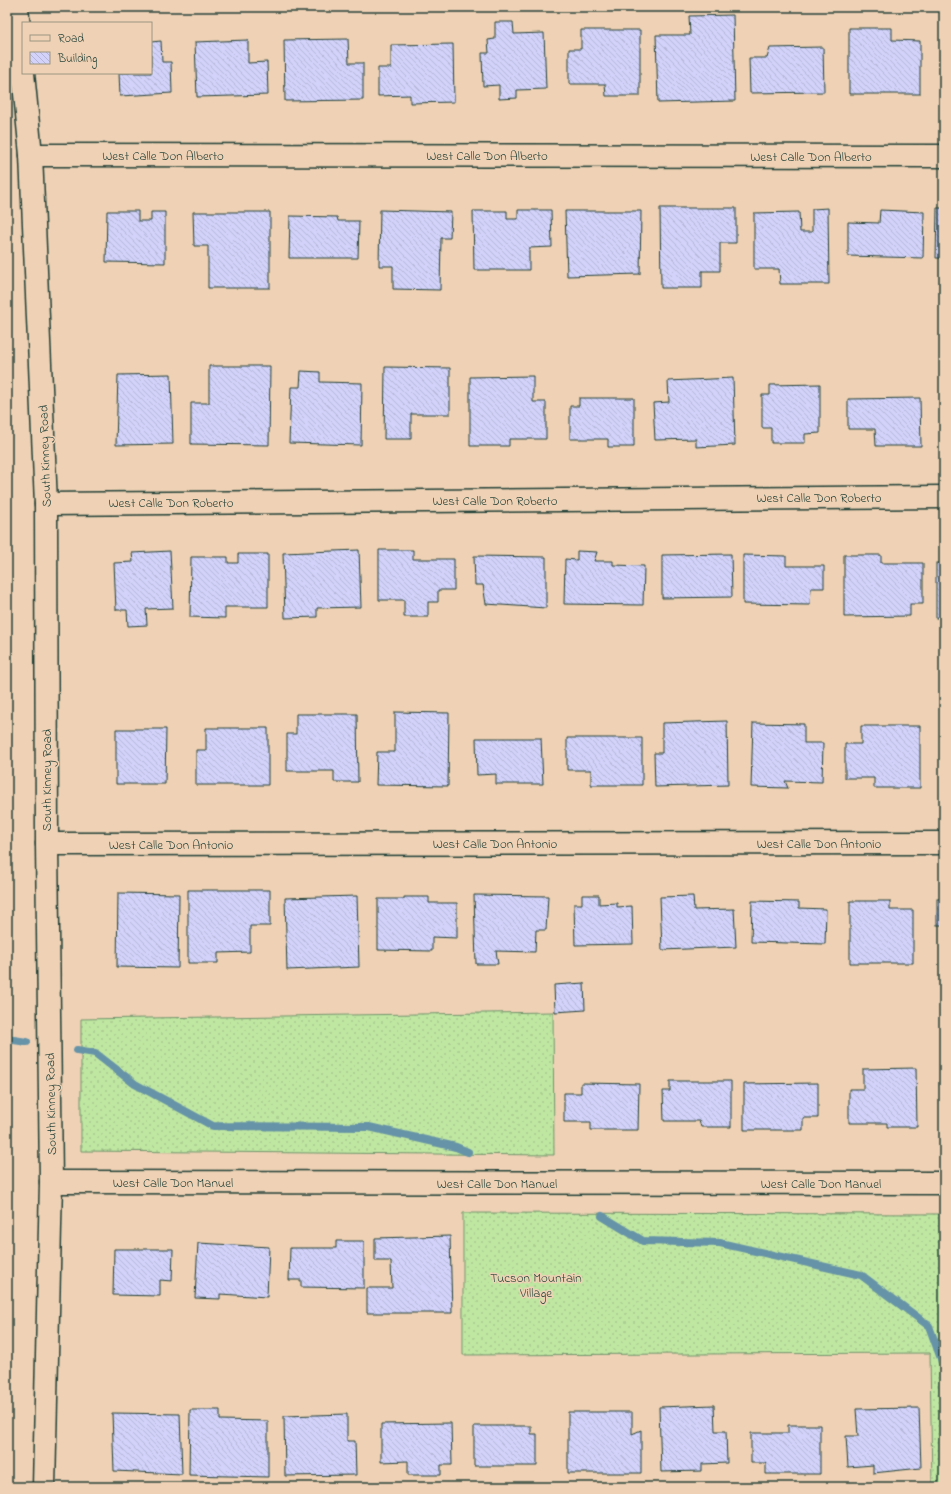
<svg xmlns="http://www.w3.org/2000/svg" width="951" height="1494" viewBox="0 0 951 1494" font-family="'Indie Flower',sans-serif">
	<defs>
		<pattern id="grass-dots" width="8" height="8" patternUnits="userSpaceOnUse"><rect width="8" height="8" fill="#c0e7a2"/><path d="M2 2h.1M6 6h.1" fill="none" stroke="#a5c78c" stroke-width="1.8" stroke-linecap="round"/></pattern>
		<pattern id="building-back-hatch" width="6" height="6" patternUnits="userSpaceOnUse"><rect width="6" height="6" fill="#d2d2fa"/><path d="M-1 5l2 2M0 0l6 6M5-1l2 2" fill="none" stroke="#b4b5d7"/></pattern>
	</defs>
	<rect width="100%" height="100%" fill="#efd2b5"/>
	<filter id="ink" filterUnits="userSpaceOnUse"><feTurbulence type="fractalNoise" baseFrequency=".025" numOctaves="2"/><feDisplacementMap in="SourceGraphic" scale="8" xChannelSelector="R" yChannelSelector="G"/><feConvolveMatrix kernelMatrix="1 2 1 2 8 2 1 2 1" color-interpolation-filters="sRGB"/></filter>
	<g filter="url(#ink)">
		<!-- grass -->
		<g fill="url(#grass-dots)" stroke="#70926b">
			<polygon points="553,1012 554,1155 81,1151 81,1019"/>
			<polygon points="463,1213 944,1214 944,1487 932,1487 930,1353 463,1355"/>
		</g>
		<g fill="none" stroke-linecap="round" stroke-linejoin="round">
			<!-- stream -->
			<g stroke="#6693a7" stroke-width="8">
				<polyline points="7,1039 27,1042"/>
				<polyline points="77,1050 95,1053 135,1084 213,1126 369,1127 456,1147 468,1152"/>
				<polyline points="602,1216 643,1241 720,1243 861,1275 929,1326 944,1367"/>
			</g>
		</g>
		<!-- building -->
		<g fill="url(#building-back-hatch)" stroke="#1f3d34">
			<polygon points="733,15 735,101 658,103 656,35 690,35 689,16"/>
			<polygon points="495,22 513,22 514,34 544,33 546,89 517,90 517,98 499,99 499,85 483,86 482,53 489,53 488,40 495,39"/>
			<polygon points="849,28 892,28 892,40 920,41 920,94 849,94"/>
			<polygon points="581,30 640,30 640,96 606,96 605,84 569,84 569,49 581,49"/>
			<polygon points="348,39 349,63 363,63 363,100 285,101 284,40"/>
			<polygon points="248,40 248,63 267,62 268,95 197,97 195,42"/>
			<polygon points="161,41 162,62 171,62 172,93 120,96 119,73 151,73 151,42"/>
			<polygon points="453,44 454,102 410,103 410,95 378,96 378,68 391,68 391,45"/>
			<polygon points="823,47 824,92 750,93 749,58 767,58 770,48"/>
			<rect x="940" y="60" width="4" height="38"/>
			<polygon points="660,208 736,208 736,243 720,243 720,271 702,271 702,288 661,288"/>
			<polygon points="828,208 829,284 780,284 779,269 754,269 754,213 799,212 800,232 812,232 812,209"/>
			<polygon points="937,208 944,208 944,258 936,258"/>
			<polygon points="380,210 451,212 450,238 441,238 440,290 393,289 393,266 379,266"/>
			<polygon points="518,210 551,210 552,247 529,248 529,270 474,270 473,211 507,211 507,219 518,219"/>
			<polygon points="880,210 924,212 923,258 848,256 848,222 879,223"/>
			<polygon points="107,211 138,211 138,221 151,221 151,212 165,212 165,263 106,262"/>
			<polygon points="565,211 641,211 640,274 567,276"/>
			<polygon points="193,212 270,212 270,288 208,288 208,246 194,246"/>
			<polygon points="290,216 337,217 338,221 359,221 358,258 289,258"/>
			<polygon points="209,366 270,366 269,445 191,444 191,403 209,403"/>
			<polygon points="385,367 450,368 450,414 411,414 411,439 384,439"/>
			<polygon points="301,371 320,372 320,382 362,383 361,445 289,443 291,387 300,387"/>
			<polygon points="171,374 173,444 116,445 118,375"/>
			<polygon points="533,376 533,402 546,402 546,439 509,439 509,446 470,446 470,377"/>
			<polygon points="733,378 735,445 696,447 696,439 655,440 653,403 669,402 668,381"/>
			<polygon points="820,384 820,433 805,434 805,443 771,443 771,428 762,428 762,395 770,395 770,385"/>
			<polygon points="579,398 634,398 634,447 608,447 608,439 570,439 570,406 579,406"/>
			<polygon points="920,398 921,446 876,446 875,429 848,429 848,399"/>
			<rect x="941" y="406" width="3" height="32"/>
			<polygon points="359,550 361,607 317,608 317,617 285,618 283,553"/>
			<polygon points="379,550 413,550 413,559 454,559 454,590 438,590 438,602 428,602 428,617 404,617 404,600 379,600"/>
			<polygon points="170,551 173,608 146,609 147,625 128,626 127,610 116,610 114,563 133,562 132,553"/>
			<polygon points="577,551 597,552 594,561 613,561 613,565 644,566 643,605 564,604 565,559 577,560"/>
			<polygon points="238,554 268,554 268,607 225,607 225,618 190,617 191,557 228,557 228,563 238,563"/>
			<polygon points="731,554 732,597 662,598 662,555"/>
			<polygon points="743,555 786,556 786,566 824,566 824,588 811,588 810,605 743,604"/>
			<polygon points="844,555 881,555 881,563 923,563 923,604 910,604 910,616 844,617"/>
			<polygon points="474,556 546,557 546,608 486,604 483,585 475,585"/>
			<rect x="936" y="563" width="8" height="55"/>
			<polygon points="395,712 449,713 448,786 376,785 377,752 395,752"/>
			<polygon points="296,714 357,714 358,782 334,782 334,771 287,771 287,734 296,734"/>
			<polygon points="727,721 728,785 655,787 654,753 662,753 662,723"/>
			<polygon points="753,723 804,724 804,743 823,743 822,782 785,781 788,788 751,787"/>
			<polygon points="861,726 920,726 920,788 874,788 874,778 845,778 845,744 861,744"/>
			<polygon points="206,728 268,728 268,785 196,785 196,750 206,750"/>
			<polygon points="116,729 166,729 165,784 116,784"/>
			<polygon points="476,738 541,738 543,784 496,784 496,774 477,775"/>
			<polygon points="567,738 642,738 642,785 591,785 591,770 567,770"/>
			<polygon points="188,890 270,890 270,926 250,926 250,952 218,953 218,963 188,963"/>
			<polygon points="118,893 179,894 178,968 117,967"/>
			<polygon points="474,895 548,896 546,930 536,930 535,952 496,951 498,964 476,964"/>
			<polygon points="582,895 599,895 599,904 617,903 617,907 632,906 633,944 575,945 574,904 582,904"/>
			<polygon points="357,896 359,967 287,970 285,898"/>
			<polygon points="693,896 694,910 734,909 736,947 662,950 660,897"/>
			<polygon points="404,897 429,897 429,903 457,903 457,938 432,937 432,951 378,950 378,899 404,899"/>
			<rect x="937" y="899" width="7" height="26"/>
			<polygon points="752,901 799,902 799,908 826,909 825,944 751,942"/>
			<polygon points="850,901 890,901 890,910 913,910 913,963 850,963"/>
			<polygon points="584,983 585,1010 555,1012 554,985"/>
			<polygon points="916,1068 917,1127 887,1127 887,1123 849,1123 849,1089 863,1089 863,1069"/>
			<polygon points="944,1078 944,1114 942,1114 940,1079"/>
			<polygon points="670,1081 731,1081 731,1127 701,1127 699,1121 664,1121 663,1091 670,1091"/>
			<polygon points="581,1083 639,1084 638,1130 591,1130 591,1122 564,1122 564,1093 581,1093"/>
			<polygon points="818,1083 818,1118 803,1118 803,1130 744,1130 744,1084"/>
			<polygon points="450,1236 452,1313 367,1313 367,1288 392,1288 391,1261 375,1261 375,1238"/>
			<polygon points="336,1241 364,1241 364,1288 301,1287 301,1280 289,1280 290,1248 336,1248"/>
			<polygon points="198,1243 269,1247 267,1297 220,1294 220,1299 195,1298"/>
			<polygon points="114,1249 173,1249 172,1281 160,1280 160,1296 113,1295"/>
			<polygon points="714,1405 715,1431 726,1431 727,1463 702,1464 702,1471 661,1472 659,1407"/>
			<polygon points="919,1408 921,1468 873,1473 873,1465 848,1467 846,1436 858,1436 856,1409"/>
			<polygon points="190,1410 220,1410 220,1420 268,1421 268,1477 189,1475"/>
			<polygon points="568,1412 632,1412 632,1434 641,1430 641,1473 568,1473"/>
			<polygon points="112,1413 180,1414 182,1474 114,1471"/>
			<polygon points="347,1414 347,1441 355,1441 356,1475 285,1476 284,1416"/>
			<polygon points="451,1423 452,1465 441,1465 441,1475 408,1475 408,1461 381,1462 381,1424"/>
			<polygon points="788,1425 820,1425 820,1474 766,1474 766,1462 765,1463 751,1463 751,1433 788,1433"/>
			<polygon points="474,1426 531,1426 531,1434 537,1434 537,1466 474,1466"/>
		</g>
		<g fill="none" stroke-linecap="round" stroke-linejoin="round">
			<!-- minor casing -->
			<g stroke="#1f3d34" stroke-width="25">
				<g id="minor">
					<polyline points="31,155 944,156"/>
					<polyline points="46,504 944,497"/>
					<polyline points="47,844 944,843"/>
					<polyline points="51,1182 944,1183"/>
				</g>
			</g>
			<!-- secondary casing -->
			<g stroke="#1f3d34" stroke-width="25">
				<g id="secondary">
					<polyline points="17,7 23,72"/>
					<polyline points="23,73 31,155 46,504 47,844 51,1182 44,1487"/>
				</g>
			</g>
			<!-- minor -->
			<use href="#minor" stroke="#efd2b5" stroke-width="22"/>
			<!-- secondary -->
			<use href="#secondary" stroke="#efd2b5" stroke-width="22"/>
		</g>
	</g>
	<g text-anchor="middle" stroke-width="3" stroke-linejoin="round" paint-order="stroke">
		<!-- street labels -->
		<g font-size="13" fill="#1f3d34" stroke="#efd2b5">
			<text x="163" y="160">West Calle Don Alberto</text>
			<text x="487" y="160">West Calle Don Alberto</text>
			<text x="811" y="161">West Calle Don Alberto</text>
			<text transform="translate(44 456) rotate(-92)" y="5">South Kinney Road</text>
			<text x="819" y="502">West Calle Don Roberto</text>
			<text x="495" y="505">West Calle Don Roberto</text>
			<text x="171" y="507">West Calle Don Roberto</text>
			<text transform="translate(46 780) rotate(-90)" y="5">South Kinney Road</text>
			<text x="495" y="848">West Calle Don Antonio</text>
			<text x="819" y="848">West Calle Don Antonio</text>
			<text x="171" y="849">West Calle Don Antonio</text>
			<text transform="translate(50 1104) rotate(-91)" y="5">South Kinney Road</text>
			<text x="173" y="1187">West Calle Don Manuel</text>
			<text x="497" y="1188">West Calle Don Manuel</text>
			<text x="821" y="1188">West Calle Don Manuel</text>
		</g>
		<!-- park labels -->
		<g font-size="13" fill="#27463a" stroke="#efd2b5">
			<text x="536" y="1282">Tucson Mountain<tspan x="536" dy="15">Village</tspan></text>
		</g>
	</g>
	<!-- margin -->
	<rect width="951" height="1494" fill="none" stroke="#efd2b5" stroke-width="24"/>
	<rect x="12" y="12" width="927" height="1470" fill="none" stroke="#1f3d34" stroke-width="1.5" filter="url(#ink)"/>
	<!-- legend -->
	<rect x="22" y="22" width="130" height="52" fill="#efd2b5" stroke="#9c9681"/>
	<rect x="30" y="35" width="20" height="6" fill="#efd2b5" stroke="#9c9681"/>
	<text x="58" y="42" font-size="12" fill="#1f3d34">Road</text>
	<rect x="30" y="52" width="20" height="12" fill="url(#building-back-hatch)" stroke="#9c9681"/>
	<text x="58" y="62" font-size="12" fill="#1f3d34">Building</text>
</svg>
